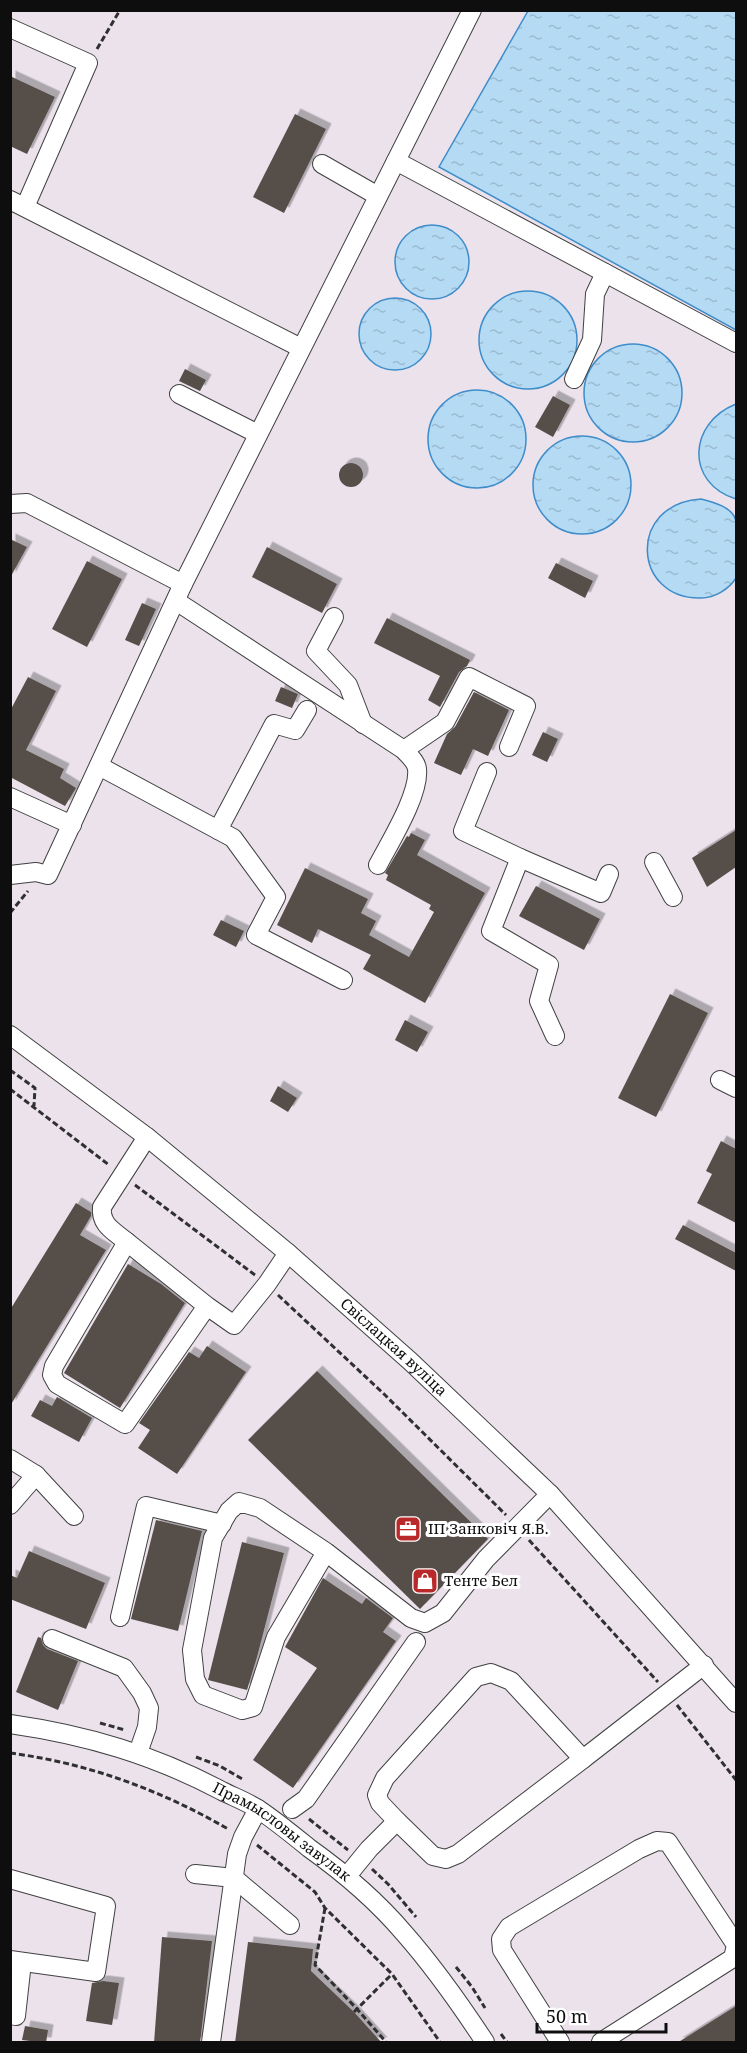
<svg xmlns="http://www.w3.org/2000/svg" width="747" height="2053" viewBox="0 0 747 2053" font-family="'Noto Serif',serif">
	<defs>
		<pattern id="water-ripples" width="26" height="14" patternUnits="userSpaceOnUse" patternTransform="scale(1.5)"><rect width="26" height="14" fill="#b5daf4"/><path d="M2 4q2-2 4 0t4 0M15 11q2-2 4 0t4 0" fill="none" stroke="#9abad0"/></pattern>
		<filter id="shadow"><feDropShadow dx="5.5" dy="-5.5" stdDeviation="0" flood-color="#0004"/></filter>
	</defs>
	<rect width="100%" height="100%" fill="#fffcef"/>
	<!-- industrial -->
	<rect fill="#ebe2ec" x="11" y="11" width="725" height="2031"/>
	<!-- water -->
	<g fill="url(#water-ripples)" stroke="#3e8dca" stroke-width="1.5">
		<polygon points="528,11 736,11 736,330 439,167"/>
		<circle cx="432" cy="262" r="37"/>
		<circle cx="528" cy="340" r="49"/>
		<circle cx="395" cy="334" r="36"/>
		<circle cx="633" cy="393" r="49"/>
		<circle cx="477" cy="439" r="49"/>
		<path d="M736,404V499C685,483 688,423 736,404Z"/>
		<circle cx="582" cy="485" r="49"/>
		<path d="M701,499C713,502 733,507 736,521C739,531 737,565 736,578C729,589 715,598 701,598C633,600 626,504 701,499Z"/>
	</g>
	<!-- building -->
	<g fill="#564f4a" filter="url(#shadow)">
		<polygon points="10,76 55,97 27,154 10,146"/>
		<polygon points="295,114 326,129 284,213 253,197"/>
		<polygon points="185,369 206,380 200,391 179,381"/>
		<polygon points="553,396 570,405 553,437 535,427"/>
		<circle cx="351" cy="475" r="12"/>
		<polygon points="10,539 27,547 10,578"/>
		<polygon points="267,547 337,584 322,613 252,577"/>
		<polygon points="87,561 122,579 87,647 52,629"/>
		<polygon points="556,563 593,581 585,598 548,578"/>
		<polygon points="142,603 156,609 139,646 125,640"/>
		<polygon points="387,618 470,660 467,666 459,672 440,707 428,700 440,676 374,643"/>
		<polygon points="28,677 56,691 26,750 64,769 60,778 76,788 65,806 10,777 10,711"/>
		<polygon points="281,687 298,694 292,708 275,701"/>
		<polygon points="474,692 509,710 488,756 473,749 461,775 434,763 447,734 455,727"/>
		<polygon points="543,732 558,739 547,762 532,755"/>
		<polygon points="736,830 736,867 707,887 692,858"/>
		<polygon points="411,833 425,840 417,855 485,893 425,1003 363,969 371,955 318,929 312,943 277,925 305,868 368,899 361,913 376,921 369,935 409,957 434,912 429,909 431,905 386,880 388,875 385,873 407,836 409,837"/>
		<polygon points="536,886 600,919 584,950 519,916"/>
		<polygon points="221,920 244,931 236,947 213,935"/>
		<polygon points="670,994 708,1013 656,1117 618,1098"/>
		<polygon points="405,1020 428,1032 417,1052 395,1040"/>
		<polygon points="278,1086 297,1098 288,1112 270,1101"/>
		<polygon points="721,1141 736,1149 736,1223 697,1203 712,1174 706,1171"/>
		<polygon points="76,1203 91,1212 91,1216 80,1235 106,1250 10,1406 10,1310"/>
		<polygon points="683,1225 736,1253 736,1271 675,1239"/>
		<polygon points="128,1264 161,1284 185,1303 120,1408 64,1373"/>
		<polygon points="207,1346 246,1372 177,1474 138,1448 150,1430 139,1423 189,1352 199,1358"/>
		<polygon points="317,1371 488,1539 420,1609 248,1440"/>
		<polygon points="57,1397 92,1418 79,1442 31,1416 40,1400 52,1406"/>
		<polygon points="156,1520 202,1531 178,1631 131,1619"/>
		<polygon points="242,1542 284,1553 257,1657 247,1690 208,1680"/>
		<polygon points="29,1551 105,1583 86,1629 10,1599 10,1575 17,1578"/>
		<polygon points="323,1578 362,1604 366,1598 393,1618 383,1632 396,1641 293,1788 253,1760 317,1668 285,1647"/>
		<polygon points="38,1637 41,1638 43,1645 47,1649 78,1661 58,1710 16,1692"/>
		<polygon points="162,1937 212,1941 200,2043 154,2043"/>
		<polygon points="248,1942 313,1949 311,1971 354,2012 382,2043 235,2043"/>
		<polygon points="103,1981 119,1983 112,2025 86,2021 92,1983"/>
		<polygon points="736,2006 736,2043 677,2043"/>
		<polygon points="25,2026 48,2030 46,2043 22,2040"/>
	</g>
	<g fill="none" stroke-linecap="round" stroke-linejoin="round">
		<!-- minor casing -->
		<g stroke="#414141" stroke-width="20">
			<g id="minor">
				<polyline points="10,28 88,63 25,207"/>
				<polyline points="396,161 736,343"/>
				<polyline points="322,164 378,196"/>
				<polyline points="10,200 301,348"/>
				<polyline points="574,379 592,340 595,294 605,273"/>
				<polyline points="179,394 258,434"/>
				<polyline points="10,504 27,503 183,584"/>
				<path d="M176,601L404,750C409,756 416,761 417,769C420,794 390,842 378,865"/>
				<polyline points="334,617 316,651 348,685 363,724"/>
				<polyline points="404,750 445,722 469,677 526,706 509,747"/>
				<polyline points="99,766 233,838 276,897 256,935 343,980"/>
				<polyline points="487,772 463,831 520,858"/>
				<polyline points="10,797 72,825"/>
				<polyline points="218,830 274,724 295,730 307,710"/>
				<polyline points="654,862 673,897"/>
				<polyline points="10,875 36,872 48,875 183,584 472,10"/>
				<path id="s1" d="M10,1035L147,1137L288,1253L410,1361L550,1494L736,1703"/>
				<polyline points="555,1036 539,1001 549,965 491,931 520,858 601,893 609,874"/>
				<polyline points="720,1080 736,1088"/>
				<path d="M127,1242C114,1231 100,1225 102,1207L147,1137"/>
				<polyline points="207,1306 127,1242 54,1366 52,1375 57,1384 125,1424 207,1306 234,1325 267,1284 288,1253"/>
				<polyline points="10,1459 36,1475"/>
				<polyline points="10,1505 36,1475 74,1516"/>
				<polyline points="326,1552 276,1637 253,1707 242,1710 203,1695 195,1679 192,1650 213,1538 229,1511 239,1502 260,1508 326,1552 411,1618 425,1623 443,1613 486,1559 550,1494"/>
				<polyline points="120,1617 146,1506 222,1524"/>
				<polyline points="52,1639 124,1668 142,1693 149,1708 147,1727 138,1753"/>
				<path id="s2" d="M10,1724C87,1735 154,1755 222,1791C234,1797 247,1802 258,1809C276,1821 293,1835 309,1848C344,1873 376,1900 404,1933C434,1967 460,2004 485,2042"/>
				<polyline points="292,1809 306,1799 416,1642"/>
				<polyline points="397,1821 380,1803 377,1795 385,1778 476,1677 491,1673 511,1681 583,1759 704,1665"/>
				<polyline points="195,1874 234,1878 290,1925"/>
				<polyline points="347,1876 369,1849 397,1821 433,1856 446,1859 458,1854 583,1759"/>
				<polyline points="10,1879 106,1906 96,1972 10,1960"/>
				<polyline points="10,2015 16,2016 22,1962"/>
				<polyline points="211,2042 237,1854 243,1837 258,1809"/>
				<polyline points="560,2042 502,1950 501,1939 509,1927 639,1849 657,1841 668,1842 736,1945 733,1958 601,2042"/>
			</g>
		</g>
		<!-- path -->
		<g stroke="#303030" stroke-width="3" stroke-dasharray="6 3" stroke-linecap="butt">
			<polyline points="97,49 120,10"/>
			<polyline points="10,913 28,891"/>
			<polyline points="10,1070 35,1088 34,1106"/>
			<polyline points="10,1089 109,1165"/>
			<polyline points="135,1185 255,1275"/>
			<polyline points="278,1295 384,1394 506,1515"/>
			<polyline points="529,1540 658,1682"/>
			<polyline points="677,1705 736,1780"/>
			<polyline points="100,1723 125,1730"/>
			<path d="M10,1753C87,1763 161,1790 228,1829"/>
			<polyline points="196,1757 220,1766 244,1780"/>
			<polyline points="309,1819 348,1850"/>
			<polyline points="257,1845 315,1892 325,1908 392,1974 440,2042"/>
			<polyline points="372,1869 388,1884 416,1917"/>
			<polyline points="325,1908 315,1965 357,2009 386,2042"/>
			<polyline points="456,1967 472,1987 485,2008"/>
			<polyline points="354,2012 392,1974"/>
			<polyline points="501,2034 507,2042"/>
		</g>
		<!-- minor -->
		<use href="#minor" stroke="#fff" stroke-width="18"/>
	</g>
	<!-- icons -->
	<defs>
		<g id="office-square" transform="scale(1.35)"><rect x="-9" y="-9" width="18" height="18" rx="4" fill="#ba292a" stroke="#fff"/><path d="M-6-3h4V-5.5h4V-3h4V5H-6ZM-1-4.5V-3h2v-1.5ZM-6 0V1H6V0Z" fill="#fff"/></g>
		<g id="shop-square" transform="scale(1.35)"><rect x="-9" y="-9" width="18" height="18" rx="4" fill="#ba292a" stroke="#fff"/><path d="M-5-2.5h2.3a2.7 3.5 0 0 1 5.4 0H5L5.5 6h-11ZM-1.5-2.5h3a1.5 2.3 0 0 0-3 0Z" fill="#fff"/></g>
	</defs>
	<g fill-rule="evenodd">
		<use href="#office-square" x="408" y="1529"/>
		<use href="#shop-square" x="425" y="1581"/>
	</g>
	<g text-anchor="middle" stroke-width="6" stroke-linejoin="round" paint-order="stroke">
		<!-- street labels -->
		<g font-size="15" fill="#0e0e0e" stroke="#fff">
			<text dy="5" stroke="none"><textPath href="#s1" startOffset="495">Свіслацкая вуліца</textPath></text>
			<text dy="5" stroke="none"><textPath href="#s2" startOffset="296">Прамысловы завулак</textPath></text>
		</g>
		<!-- poi labels -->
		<g font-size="15" fill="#0e0e0e" stroke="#fff" text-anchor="start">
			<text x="428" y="1534">ІП Занковіч Я.В.</text>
			<text x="444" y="1586">Тенте Бел</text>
		</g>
	</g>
	<!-- border -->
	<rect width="747" height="2053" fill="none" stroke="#0e0e0e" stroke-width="24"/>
	<!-- scale -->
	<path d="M537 2023v9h129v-9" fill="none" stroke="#0e0e0e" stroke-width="3"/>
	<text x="546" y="2023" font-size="18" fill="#0e0e0e" stroke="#ffffff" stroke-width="4.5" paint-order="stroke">50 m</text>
</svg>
